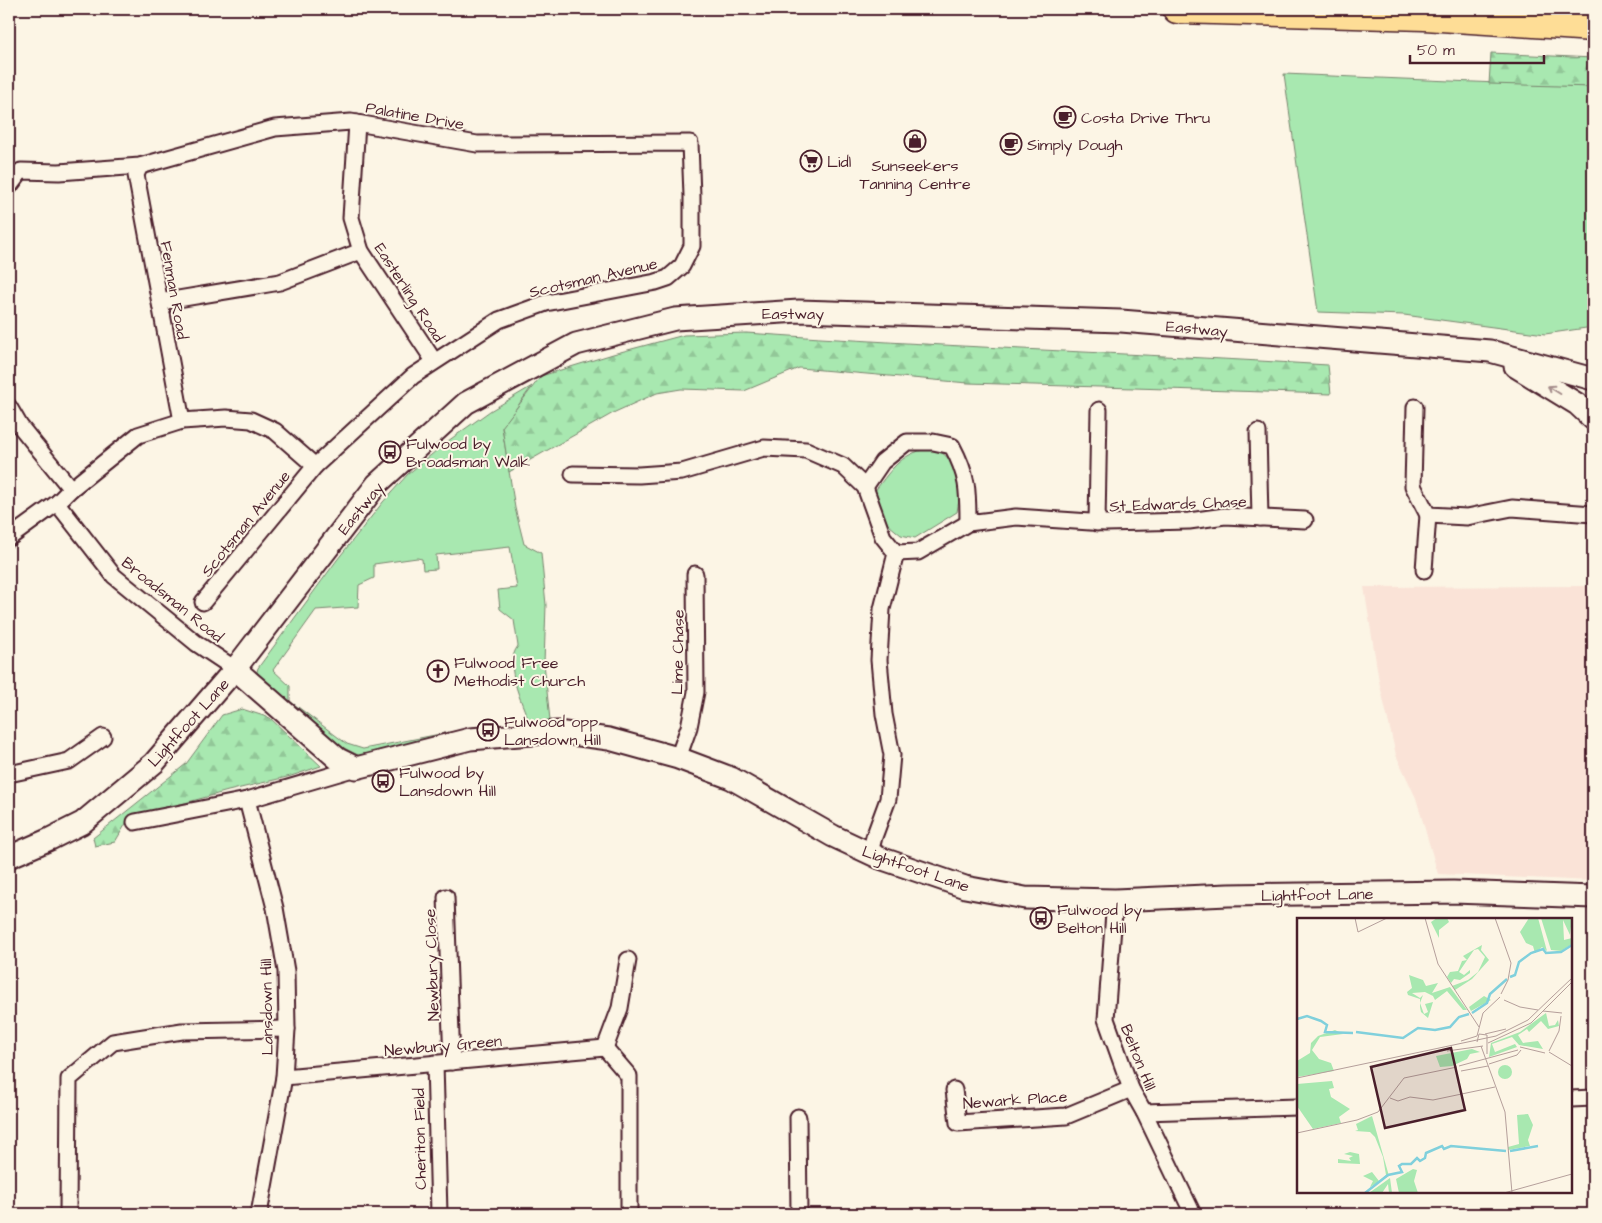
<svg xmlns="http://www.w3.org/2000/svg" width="1602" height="1223" viewBox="0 0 1602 1223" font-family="'Architects Daughter',sans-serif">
	<defs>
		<pattern id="forest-firs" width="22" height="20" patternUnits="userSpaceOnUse" patternTransform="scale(1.25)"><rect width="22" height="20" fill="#a8e8b0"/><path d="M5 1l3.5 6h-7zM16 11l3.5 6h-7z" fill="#92c798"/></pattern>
	</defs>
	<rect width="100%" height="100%" fill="#fcf5e5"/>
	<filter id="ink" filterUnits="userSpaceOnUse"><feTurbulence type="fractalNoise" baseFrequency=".02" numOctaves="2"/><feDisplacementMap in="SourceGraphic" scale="10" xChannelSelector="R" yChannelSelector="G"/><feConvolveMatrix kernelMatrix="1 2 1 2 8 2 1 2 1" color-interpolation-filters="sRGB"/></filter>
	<g filter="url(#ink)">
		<!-- built -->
		<polygon fill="#fae3d7" points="1593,586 1593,881 1438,874 1416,798 1396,755 1379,681 1364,587"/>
		<!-- grass -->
		<g fill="#a8e8b0" stroke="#79846e">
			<polygon points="1284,74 1593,87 1593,327 1545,334 1404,315 1318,312"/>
			<path d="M532,386L502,428L515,508L524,544L541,553L546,605L544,663L550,720L529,722C522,702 503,665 518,646L514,620L500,609L498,590L517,588L510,547L436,555L437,569L423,570L422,559L417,558L374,564V578L359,585L358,607L316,610L273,670L290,686V701L347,744L363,749L471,728L511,724V726L451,736L360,756L324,738L256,675L258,668L337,560L383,502L408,474L448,441L490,411Z"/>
			<path d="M934,448C948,455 959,468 961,485C961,493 958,504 957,512L915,538L901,535L884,521L875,491C892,468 903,451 934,448Z"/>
		</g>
		<!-- forest -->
		<g fill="url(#forest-firs)" stroke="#79846e">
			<polygon points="1491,53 1593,58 1593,87 1489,84"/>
			<path d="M746,333C940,347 1134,353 1328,365L1331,394L968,383L799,368L744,391L681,389L657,393L615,412L509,472L502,427L541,376L613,354L684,335Z"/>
			<polygon points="242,709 270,718 321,766 291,776 228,791 138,816 128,820 115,842 95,846 93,838 186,764 222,715"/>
		</g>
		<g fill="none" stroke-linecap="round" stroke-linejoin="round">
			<!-- street casing -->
			<g stroke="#4a1f2b" stroke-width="19">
				<g id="street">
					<polyline points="357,123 351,218 361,251 434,361"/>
					<polyline points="140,166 136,175 182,421"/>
					<polyline points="9,187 21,171 59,172 140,166 275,128 351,122 477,144 690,143 692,196 692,246 682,266 668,278 656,282 546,303 499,320 413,376 315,466"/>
					<polyline points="160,302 280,282 361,251"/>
					<polyline points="9,407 20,426 71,489"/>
					<polyline points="1415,407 1413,486 1428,515 1467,517 1512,508 1593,514"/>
					<polyline points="1258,432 1260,518"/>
					<polyline points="573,474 639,475 682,472 764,448 806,450 843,466 865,487 883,537 896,553 918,552 968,523 1016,517 1105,523 1189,521 1225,516 1305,520"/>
					<path d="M865,487L882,462L907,442H933L952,446C968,476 968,490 968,523"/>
					<polyline points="57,503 114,576 196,643 235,669"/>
					<polyline points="1097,523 1099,410"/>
					<polyline points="9,538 57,503 71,489 138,435 182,421 226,418 251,420 275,431 315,466 203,602"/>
					<polyline points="1424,570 1428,515"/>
					<polyline points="678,758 689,727 696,692 695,574"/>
					<polyline points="9,774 69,761 103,737"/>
					<polyline points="247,800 275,908 286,971 287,1029 284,1077 259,1214"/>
					<polyline points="135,822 247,800 356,768"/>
					<polyline points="870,853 874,837 888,799 892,755 884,714 879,660 882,609 896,553"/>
					<polyline points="446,897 452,1062"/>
					<polyline points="1115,900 1106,1019 1131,1089 1144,1112 1193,1214"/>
					<polyline points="605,1048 629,1076 629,1214"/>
					<polyline points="605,1048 620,1008 628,960"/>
					<polyline points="435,1063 439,1214"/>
					<polyline points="284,1077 605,1048"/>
					<polyline points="954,1090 958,1123 1066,1116 1131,1089"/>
					<polyline points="1571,1099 1593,1098"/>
					<polyline points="1144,1112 1298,1107"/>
					<polyline points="798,1117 799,1214"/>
					<polyline points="68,1214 69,1079 113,1042 182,1031 287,1029"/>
				</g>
			</g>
			<!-- secondary casing -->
			<g stroke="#4a1f2b" stroke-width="25">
				<g id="secondary">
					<polyline points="1515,366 1577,404 1593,419"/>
					<polyline points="235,669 338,759 356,768 470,739 557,732 609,739 678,758 731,778 833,836 880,858 965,887 1025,898 1115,900 1228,895 1453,892 1593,897"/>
					<polyline points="9,857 50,839 82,823 154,763 235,669 377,484 466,403 576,344 675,319 799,311 1121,321 1490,351 1593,379"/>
				</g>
			</g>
			<!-- highway casing -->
			<g stroke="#4a1f2b" stroke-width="31">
				<polyline id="highway" points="1177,9 1425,16 1593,27"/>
			</g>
			<!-- street -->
			<use href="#street" stroke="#fcf5e5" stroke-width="15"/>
			<!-- secondary -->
			<use href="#secondary" stroke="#fcf5e5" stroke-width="21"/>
			<!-- highway -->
			<use href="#highway" stroke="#fedd96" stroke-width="28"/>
		</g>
		<!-- one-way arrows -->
		<defs><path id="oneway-shaft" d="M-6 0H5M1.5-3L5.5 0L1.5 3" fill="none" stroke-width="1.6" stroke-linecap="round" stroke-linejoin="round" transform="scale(1.25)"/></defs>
		<use stroke="#a38a88" href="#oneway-shaft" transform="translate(1554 390) rotate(-148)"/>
	</g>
	<!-- icons -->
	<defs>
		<g id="cafe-ring" transform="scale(1.125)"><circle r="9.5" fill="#fcf5e5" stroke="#4a1f2b" stroke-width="1.5"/><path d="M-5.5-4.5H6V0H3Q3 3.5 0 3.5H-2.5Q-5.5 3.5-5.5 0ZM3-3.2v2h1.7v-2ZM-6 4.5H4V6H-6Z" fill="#4a1f2b"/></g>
		<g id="shop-ring" transform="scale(1.125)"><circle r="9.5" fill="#fcf5e5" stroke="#4a1f2b" stroke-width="1.5"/><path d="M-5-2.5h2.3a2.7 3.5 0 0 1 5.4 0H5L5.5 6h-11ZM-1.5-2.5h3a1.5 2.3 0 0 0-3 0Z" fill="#4a1f2b"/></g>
		<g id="supermarket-ring" transform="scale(1.125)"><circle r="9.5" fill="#fcf5e5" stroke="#4a1f2b" stroke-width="1.5"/><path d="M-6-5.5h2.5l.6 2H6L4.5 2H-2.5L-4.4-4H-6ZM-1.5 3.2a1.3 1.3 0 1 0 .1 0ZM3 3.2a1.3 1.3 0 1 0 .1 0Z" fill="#4a1f2b"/></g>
		<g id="bus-ring" transform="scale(1.125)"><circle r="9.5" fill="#fcf5e5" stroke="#4a1f2b" stroke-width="1.5"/><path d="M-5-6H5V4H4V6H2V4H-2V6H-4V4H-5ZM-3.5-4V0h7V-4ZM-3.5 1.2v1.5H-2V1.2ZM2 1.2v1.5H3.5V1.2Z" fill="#4a1f2b"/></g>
		<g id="church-ring" transform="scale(1.125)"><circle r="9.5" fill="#fcf5e5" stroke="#4a1f2b" stroke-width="1.5"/><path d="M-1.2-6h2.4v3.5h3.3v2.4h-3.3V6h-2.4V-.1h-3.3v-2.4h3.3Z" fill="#4a1f2b"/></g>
	</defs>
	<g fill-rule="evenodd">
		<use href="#cafe-ring" x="1065" y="117"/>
		<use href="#shop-ring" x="915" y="141"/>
		<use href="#cafe-ring" x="1011" y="144"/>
		<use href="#supermarket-ring" x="811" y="161"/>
		<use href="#bus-ring" x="390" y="452"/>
		<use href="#church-ring" x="438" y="671"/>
		<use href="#bus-ring" x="488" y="730"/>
		<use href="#bus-ring" x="383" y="781"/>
		<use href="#bus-ring" x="1041" y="918"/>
	</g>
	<g text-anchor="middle" stroke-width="4" stroke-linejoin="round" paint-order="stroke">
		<!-- street labels -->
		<g font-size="16" fill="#4a1f2b" stroke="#fcf5e5">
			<text transform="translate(415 115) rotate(10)" y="6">Palatine Drive</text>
			<text transform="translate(593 277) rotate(-13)" y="6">Scotsman Avenue</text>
			<text transform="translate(175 290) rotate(80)" y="6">Fenman Road</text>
			<text transform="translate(410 292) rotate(57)" y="6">Easterling Road</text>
			<text x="793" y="319">Eastway</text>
			<text transform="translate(1197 328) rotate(5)" y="6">Eastway</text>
			<text transform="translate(1178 503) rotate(-2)" y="6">St Edwards Chase</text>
			<text transform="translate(360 508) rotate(-51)" y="6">Eastway</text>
			<text transform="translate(245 523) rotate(-51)" y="6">Scotsman Avenue</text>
			<text transform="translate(173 599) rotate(39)" y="6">Broadsman Road</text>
			<text transform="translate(677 652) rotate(-89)" y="6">Lime Chase</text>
			<text transform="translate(188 722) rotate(-48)" y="6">Lightfoot Lane</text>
			<text transform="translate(916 868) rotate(19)" y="6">Lightfoot Lane</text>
			<text transform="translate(1317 894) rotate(-1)" y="6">Lightfoot Lane</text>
			<text transform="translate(431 965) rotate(-92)" y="6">Newbury Close</text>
			<text transform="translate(266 1007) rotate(-91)" y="6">Lansdown Hill</text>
			<text transform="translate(443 1045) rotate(-5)" y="6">Newbury Green</text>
			<text transform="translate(1139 1057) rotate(68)" y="6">Belton Hill</text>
			<text transform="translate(1015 1099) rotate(-4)" y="6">Newark Place</text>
			<text transform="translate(419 1139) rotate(-91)" y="6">Cheriton Field</text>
		</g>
		<!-- poi labels -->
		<g font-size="16" fill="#4a1f2b" stroke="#fcf5e5" text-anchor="start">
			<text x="1081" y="123">Costa Drive Thru</text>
			<text x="1027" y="150">Simply Dough</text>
			<text x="827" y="167">Lidl</text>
			<text x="915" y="171" text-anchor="middle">Sunseekers<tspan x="915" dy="18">Tanning Centre</tspan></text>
			<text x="406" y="449">Fulwood by<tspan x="406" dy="18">Broadsman Walk</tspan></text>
			<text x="454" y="668">Fulwood Free<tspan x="454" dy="18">Methodist Church</tspan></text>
			<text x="504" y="727">Fulwood opp<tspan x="504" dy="18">Lansdown Hill</tspan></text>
			<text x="399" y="778">Fulwood by<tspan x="399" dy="18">Lansdown Hill</tspan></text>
			<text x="1057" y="915">Fulwood by<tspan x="1057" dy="18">Belton Hill</tspan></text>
		</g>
	</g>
	<!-- overview -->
	<g transform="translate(1297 918)">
		<rect width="275" height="275" fill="#fcf5e5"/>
		<path d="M232,0H241L250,33L245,29L238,35L236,28L229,25L223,14ZM244,0H275L273,17L266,2L267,22L275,20V26L264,33L254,32ZM175,131L183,134L173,136L170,141L155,148L143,149L139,138ZM201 154a7 7 0 1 1 14 0a7 7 0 1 1-14 0ZM35,163L37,170L32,171L34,179L53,191L42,199L44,205L16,211L0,188V166ZM53,234L62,236L63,246L41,245V241L54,243L52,240L56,238L47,236Z" fill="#a8e8b0"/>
		<path d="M185,27L184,32L192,42L175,61L158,72L155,68L171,62L181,54L188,39L181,31L177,32L162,54L167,57L173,52V55L163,62L157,61L154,65L150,59L153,54L161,53L165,43L170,42L166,38ZM112,57L126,62L129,68L141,65L135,75L153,69L170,92H166L150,73L138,82L136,78L128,74L115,75L123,80L126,77L123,85L127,96L131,94L128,86L136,84L131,100L124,94L123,89V81L111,77L110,74L115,70ZM249,95L252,108L258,107L261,102L262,108L251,111L244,103L232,114L230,111L221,117L226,125L241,123L246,131L222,127L215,119L195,126L198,134L218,126L220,129L192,139L194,125L223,114ZM38,112L46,116L23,119L15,132L22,141L34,145L37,153L0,159V143L13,135L14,125L21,118ZM75,198L92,258L73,269L76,263L66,258L75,254L82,263L89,257L86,239L78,219L73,214L58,213L61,212L59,206ZM93,260L95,275H92L91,266L85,275H72Z" fill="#a8e8b0"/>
		<path d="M187,78L194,82L174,93L172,89Z" fill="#a8e8b0"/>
		<path d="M140,0H150L152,4L142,12V20L134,4ZM231,196L236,207L231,222L233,228L211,232V229L222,226L220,197ZM116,251L120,252L117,263L121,275H102L99,261Z" fill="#a8e8b0"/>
		<path fill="none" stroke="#80d0dc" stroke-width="2.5" d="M213,59L218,57L222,44L234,35L246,31L249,35L264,34L275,27M175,95L190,85L193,76L210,61M0,101L10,98L24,103L30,107L28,114L56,115M59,114L106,120L121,110L138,112L153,109L162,99L172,96M213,233L241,228M68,275L91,257L105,254L102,248L105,246H114L120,240L123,243L128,240L129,235L145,228L147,231L154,228L209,233"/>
		<path fill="none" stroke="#b59f9b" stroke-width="1" d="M58,0L61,14L90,0M128,0L141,46L182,109M198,0L214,45L211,62L204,76M255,79L275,60M207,82L223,89L241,92M246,93L265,95M188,116L209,111M180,118L186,95L203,79M164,123L180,118M180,124L182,116L190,117V136M191,125L234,105L275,64M184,128L208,194L215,275M223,129L248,135M150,133L186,128M252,133L262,113L264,98M252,134L275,148M192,146L220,137L224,132M162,148L221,132M164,153L191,148M0,160L199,118L231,102L256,78M93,180L101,183L113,179L136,182L198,169M0,215L60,202L81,194L107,160L160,149M207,275L275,256"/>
		<path fill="#4a1f2b" fill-opacity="0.15" stroke="#4a1f2b" stroke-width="2.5" d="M154,130L168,192L88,210L74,149Z"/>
		<rect width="275" height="275" fill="none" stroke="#4a1f2b" stroke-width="2.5"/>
	</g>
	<!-- margin -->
	<rect width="1602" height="1223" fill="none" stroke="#fcf5e5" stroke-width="30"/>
	<rect x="15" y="15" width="1572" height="1193" fill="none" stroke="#4a1f2b" stroke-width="2" filter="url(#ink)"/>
	<!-- scale -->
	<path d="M1410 55v8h134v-8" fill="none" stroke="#4a1f2b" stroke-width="2.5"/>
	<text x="1417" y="55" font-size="15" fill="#4a1f2b" stroke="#fcf5e5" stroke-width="4" paint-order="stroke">50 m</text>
</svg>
